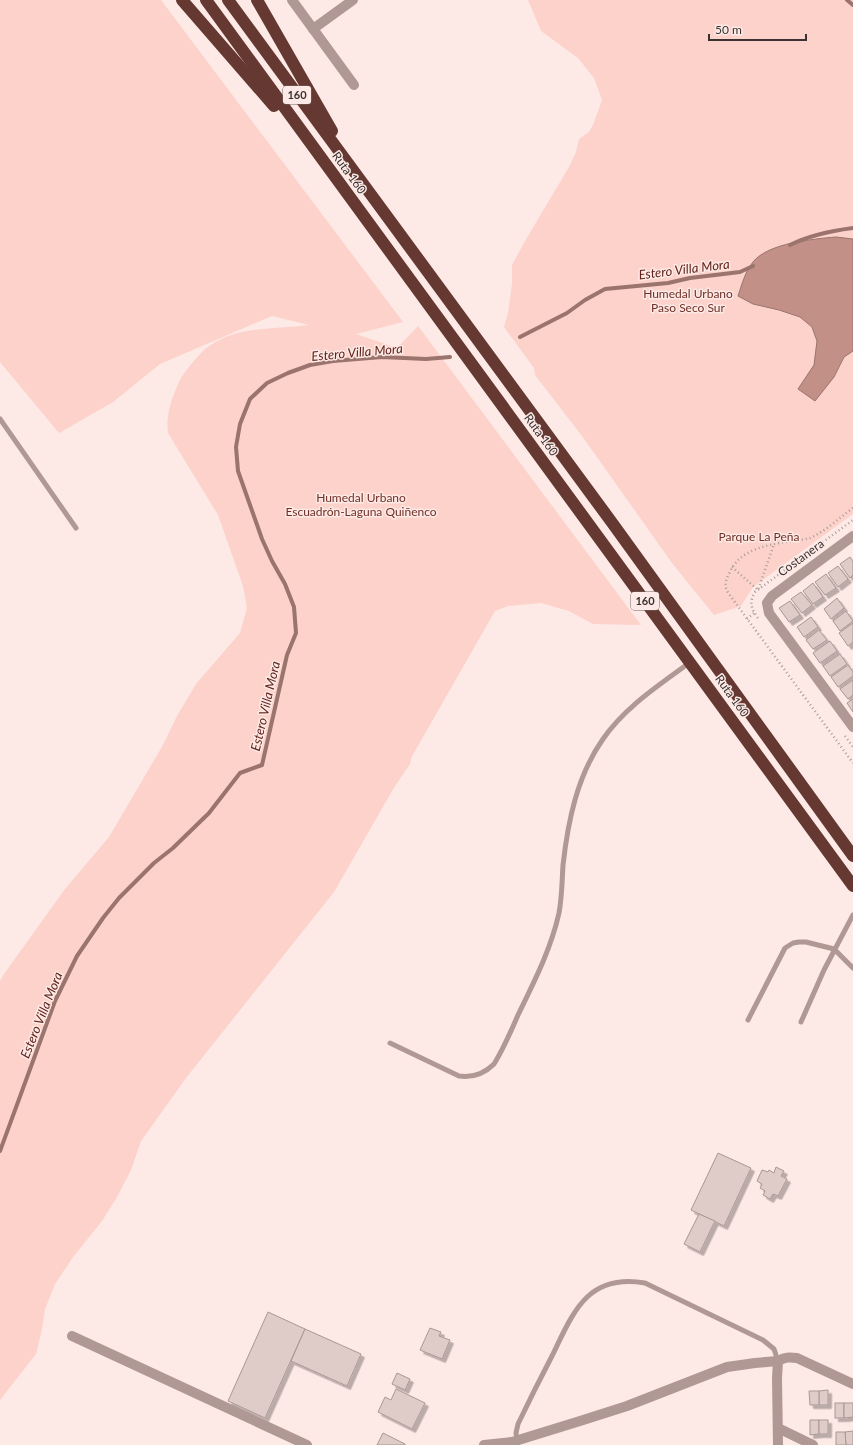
<svg xmlns="http://www.w3.org/2000/svg" width="853" height="1445" viewBox="0 0 853 1445" font-family="Lato,sans-serif">
	<defs>
		<filter id="shadow"><feDropShadow dx="3.5" dy="3.5" stdDeviation="0" flood-color="#0004"/></filter>
	</defs>
	<rect width="100%" height="100%" fill="#fde9e5"/>
	<!-- green -->
	<g fill="#fcd2cb">
		<path d="M0,0H161L403,322L356,334L397,348L418,326L641,625L593,624L569,611L541,603L508,606L495,611L411,758L410,764L395,786L334,892L186,1078L141,1141L131,1170L117,1197L102,1221L73,1257L55,1284L45,1309L41,1334L36,1354L0,1400V981L4,974L65,889L109,837L163,745L177,716L196,684L240,633L247,608L243,586L218,515L168,433C166,417 170,404 176,389C180,378 186,370 194,361C224,323 267,331 309,325L272,316L160,364L113,402L59,433L0,362Z"/>
		<polygon points="528,0 853,0 853,514 753,587 741,606 714,615 672,563 582,436 535,375 534,368 504,327 508,313 512,284 512,265 525,241 569,167 576,152 579,139 589,132 593,125 602,100 594,78 578,58 541,31"/>
	</g>
	<!-- water -->
	<path fill="#c39087" stroke="#9a746d" d="M836,237L853,239V351L844,357L834,377L815,401L798,389L814,365L817,341L812,327L800,317L779,310L753,304L738,296C742,284 745,272 753,262C768,243 813,239 836,237Z"/>
	<g fill="none" stroke-linecap="round" stroke-linejoin="round">
		<!-- stream -->
		<g stroke="#9a746d" stroke-width="4">
			<polyline points="847,0 853,5"/>
			<path d="M790,245C810,235 830,231 853,228"/>
			<polyline points="520,337 567,313 585,300 605,289 668,283 690,278 740,272 753,266"/>
			<polyline points="0,1151 55,1001 77,956 103,918 119,898 154,863 173,848 209,813 240,773 262,765 287,655 296,633 294,607 285,584 272,561 262,539 238,471 236,447 240,424 250,399 267,383 288,373 310,365 333,361 382,357 426,359 450,357"/>
		</g>
	</g>
	<!-- building -->
	<g fill="#dfccc8" stroke="#a99794" filter="url(#shadow)">
		<polygon points="850,557 853,561 853,575 850,578 840,564"/>
		<polygon points="838,566 848,579 838,587 828,573"/>
		<polygon points="826,574 836,588 825,595 815,582"/>
		<polygon points="813,583 823,597 813,604 803,591"/>
		<polygon points="801,592 812,605 802,613 791,599"/>
		<polygon points="837,598 844,608 831,619 824,609"/>
		<polygon points="790,601 800,615 789,622 779,608"/>
		<polygon points="846,611 853,621 840,631 833,621"/>
		<polygon points="811,617 818,627 804,637 797,627"/>
		<polygon points="853,623 853,642 848,646 839,633"/>
		<polygon points="819,630 827,640 813,649 806,640"/>
		<polygon points="830,641 837,651 820,663 813,653"/>
		<polygon points="840,654 847,664 830,676 823,666"/>
		<polygon points="848,665 853,672 853,676 838,687 831,677"/>
		<polygon points="853,680 853,695 848,699 840,689"/>
		<polygon points="853,699 853,712 847,703"/>
		<polygon points="718,1153 751,1168 724,1226 691,1210"/>
		<polygon points="776,1167 784,1171 781,1176 787,1179 778,1196 773,1194 770,1199 763,1195 765,1191 760,1188 762,1184 757,1181 762,1170 768,1172 769,1170 774,1173"/>
		<polygon points="699,1214 715,1221 700,1252 684,1244"/>
		<polygon points="268,1312 305,1329 265,1418 228,1401"/>
		<polygon points="430,1328 441,1332 439,1336 450,1340 442,1359 420,1350"/>
		<polygon points="305,1329 361,1354 347,1386 291,1361"/>
		<polygon points="397,1373 410,1379 405,1390 392,1384"/>
		<polygon points="396,1389 425,1403 412,1429 378,1412 385,1397 391,1400"/>
		<polygon points="828,1390 828,1405 819,1405 819,1391"/>
		<polygon points="809,1391 819,1391 819,1405 810,1405"/>
		<rect x="835" y="1403" width="9" height="15"/>
		<polygon points="844,1403 853,1403 853,1417 844,1418"/>
		<polygon points="810,1420 819,1420 819,1434 810,1435"/>
		<rect x="819" y="1420" width="9" height="14"/>
		<polygon points="853,1431 853,1445 846,1445 845,1432"/>
		<polygon points="836,1432 845,1432 846,1445 836,1445"/>
		<polygon points="383,1433 405,1444 405,1445 377,1445"/>
	</g>
	<g fill="none" stroke-linecap="round" stroke-linejoin="round">
		<!-- path -->
		<g stroke="#aa9c99" stroke-width="2.5" stroke-dasharray="1 3" stroke-linecap="butt">
			<path d="M853,508C839,518 826,531 810,538C804,540 797,540 791,541C767,545 739,549 729,574C725,581 724,587 729,594L853,763"/>
			<polyline points="732,567 758,590 774,544"/>
			<path d="M758,618C751,609 749,602 755,592L853,520"/>
			<polyline points="747,619 754,613"/>
			<polyline points="845,736 853,747"/>
		</g>
		<!-- lane -->
		<g stroke="#b09894" stroke-width="5">
			<polyline points="0,419 76,528"/>
			<polyline points="748,1020 785,948 793,943 799,942 806,942 834,949 853,968"/>
			<polyline points="801,1022 824,970 853,915"/>
			<path d="M390,1043L459,1076C473,1078 484,1074 494,1064C504,1048 511,1031 518,1015C534,982 551,949 559,913C562,897 562,881 563,865C568,821 577,776 603,739C625,707 658,686 689,663"/>
			<path d="M517,1440L516,1433L518,1424C529,1401 540,1379 552,1356C573,1313 587,1273 645,1283L763,1340L774,1349L778,1361"/>
		</g>
		<!-- street -->
		<g stroke="#b09894" stroke-width="10">
			<polyline points="292,0 354,85"/>
			<polyline points="313,29 353,0"/>
			<polyline points="853,536 772,596 767,603 769,613 853,727"/>
			<polyline points="72,1336 307,1445"/>
			<polyline points="778,1428 813,1445"/>
			<polyline points="484,1445 512,1442"/>
			<path d="M508,1445L512,1442L580,1421L627,1406L727,1367L755,1363L778,1361C785,1357 789,1357 797,1358L853,1384"/>
			<polyline points="778,1445 777,1378 778,1361"/>
		</g>
		<!-- highway -->
		<g stroke="#653932" stroke-width="12">
			<polyline points="182,0 274,106"/>
			<polyline points="206,0 853,886"/>
			<polyline points="228,0 613,524 853,856"/>
			<polyline points="257,0 332,131"/>
		</g>
	</g>
	<g text-anchor="middle" stroke-width="3" stroke-linejoin="round" paint-order="stroke">
		<!-- shield labels -->
		<g fill="#fde9e5" stroke="#746966" stroke-width="1">
			<rect x="283" y="86" width="28" height="18" rx="3"/>
			<rect x="631" y="592" width="28" height="18" rx="3"/>
		</g>
		<g font-size="11" font-weight="bold" fill="#393230">
			<text x="297" y="99">160</text>
			<text x="645" y="605">160</text>
		</g>
		<!-- street labels -->
		<g font-size="12" fill="#393230" stroke="#fde9e5">
			<text transform="translate(349 173) rotate(54)" y="4">Ruta 160</text>
			<text transform="translate(541 435) rotate(54)" y="4">Ruta 160</text>
			<text transform="translate(801 558) rotate(-36)" y="4">Costanera</text>
			<text transform="translate(732 696) rotate(54)" y="4">Ruta 160</text>
		</g>
		<!-- park labels -->
		<g font-size="12" fill="#713027" stroke="#fde9e5">
			<text x="688" y="298">Humedal Urbano<tspan x="688" dy="14">Paso Seco Sur</tspan></text>
			<text x="361" y="502">Humedal Urbano<tspan x="361" dy="14">Escuadrón-Laguna Quiñenco</tspan></text>
			<text x="759" y="541">Parque La Peña</text>
		</g>
		<!-- water labels -->
		<g font-size="13" font-style="italic" fill="#62231a" stroke="#fde9e5">
			<text transform="translate(684 269) rotate(-7)" y="5">Estero Villa Mora</text>
			<text transform="translate(357 352) rotate(-5)" y="5">Estero Villa Mora</text>
			<text transform="translate(265 706) rotate(-77)" y="5">Estero Villa Mora</text>
			<text transform="translate(41 1015) rotate(-68)" y="5">Estero Villa Mora</text>
		</g>
	</g>
	<!-- scale -->
	<path d="M709 34v6h97v-6" fill="none" stroke="#393230" stroke-width="2"/>
	<text x="715" y="34" font-size="12" fill="#393230" stroke="#fde9e5" stroke-width="3" paint-order="stroke">50 m</text>
</svg>
